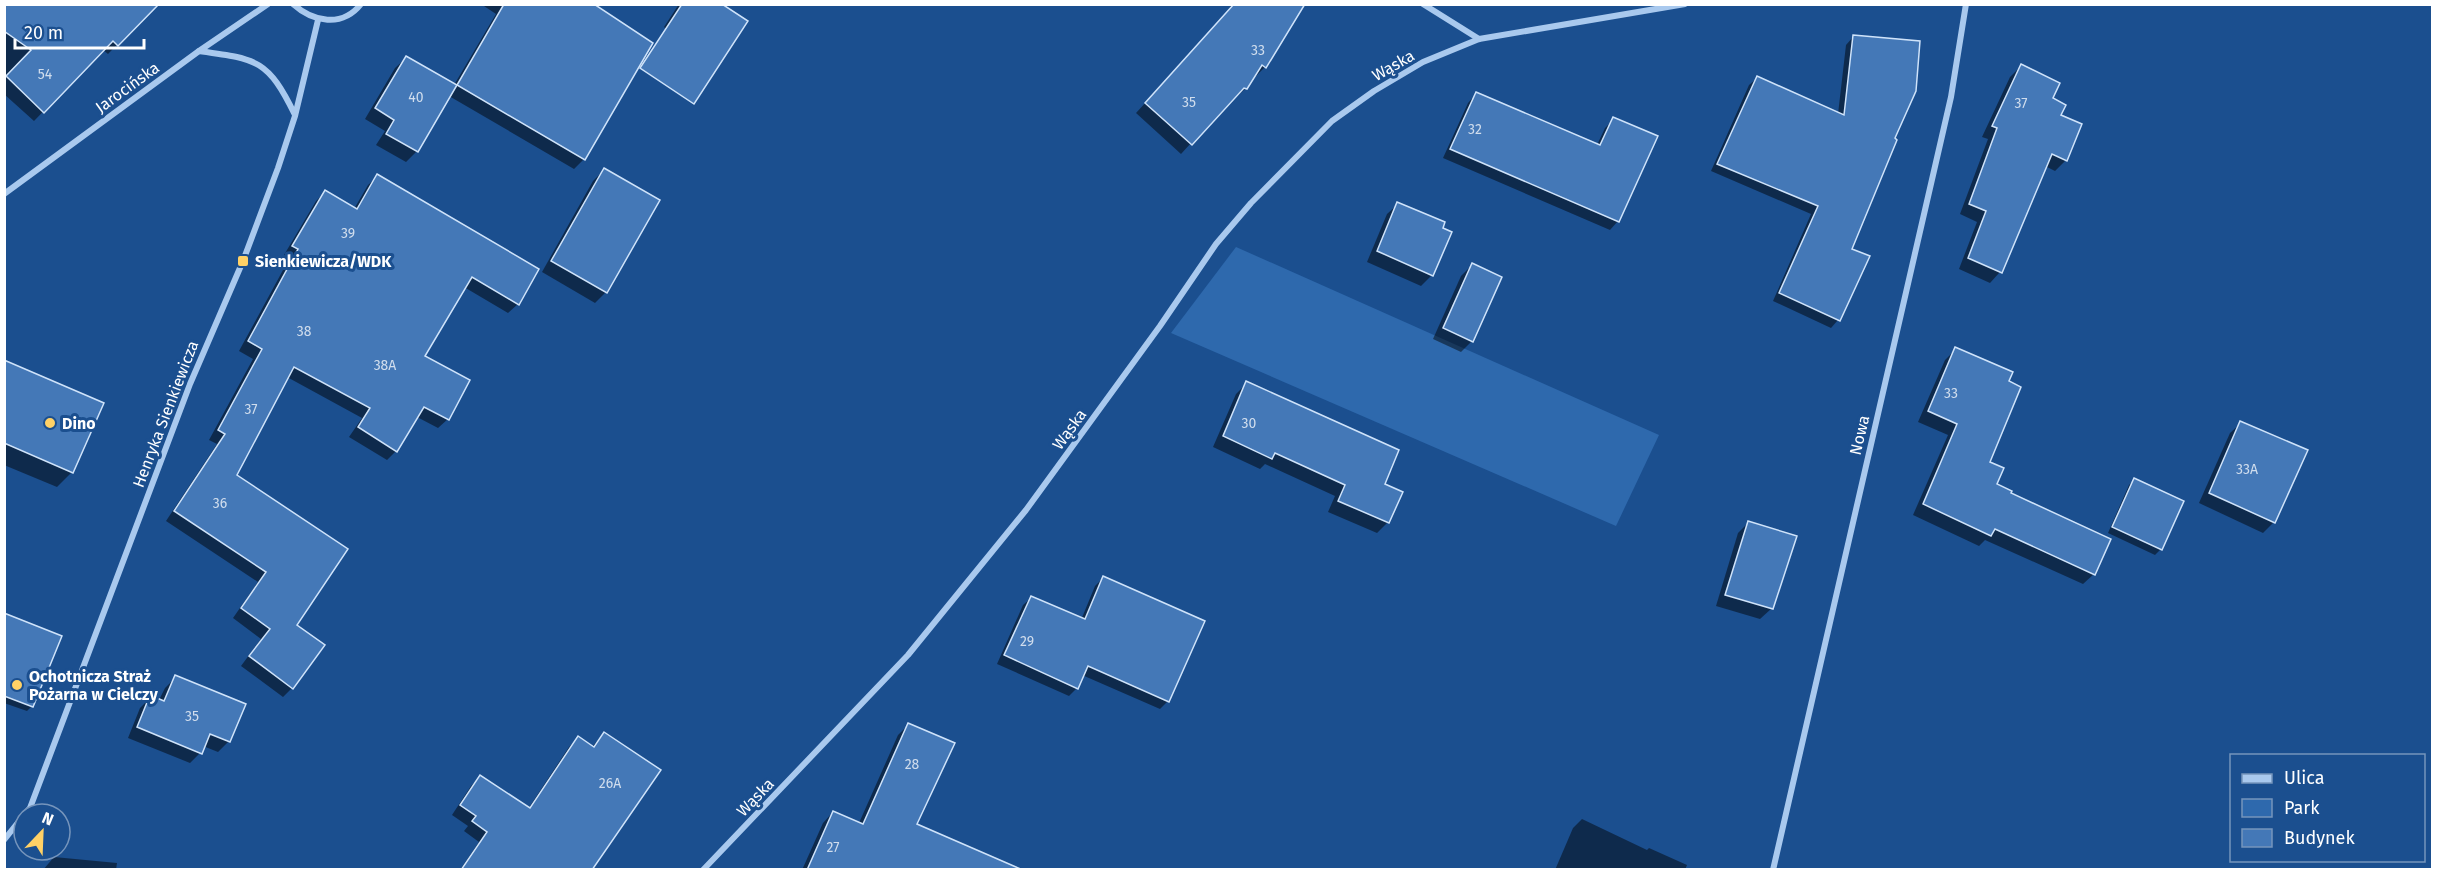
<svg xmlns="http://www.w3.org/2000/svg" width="2437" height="874" viewBox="0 0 2437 874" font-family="'Fira Sans',sans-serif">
	<rect width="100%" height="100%" fill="#1b4f8f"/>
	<!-- green -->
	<polygon fill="#2e69ad" points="1236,247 1659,435 1616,526 1171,333"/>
	<!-- shadow -->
	<g fill="#0007">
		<polygon points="4,4 157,4 108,54 103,50 34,121 4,94"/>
		<polygon points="481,4 591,4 584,159 574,169 449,96 417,151 406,162 376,145 385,131 365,119 395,68 406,58 454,85 496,14"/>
		<polygon points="679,4 719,4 710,71 664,27"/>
		<polygon points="1232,4 1303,4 1265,67 1255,77 1253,76 1245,89 1235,98 1233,97 1181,154 1136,113 1224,17"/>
		<polygon points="1853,37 1893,138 1850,249 1838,320 1831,328 1773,301 1811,214 1711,171 1749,85 1757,78 1838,114 1846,45"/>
		<polygon points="2021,66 2051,99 2060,115 2066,160 2055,171 2045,166 2000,272 1990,283 1959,269 1977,222 1960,214 1988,139 1982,137 2010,77"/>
		<polygon points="1476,94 1597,145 1605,128 1614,119 1618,221 1610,230 1443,158 1468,103"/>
		<polygon points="604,170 658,200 606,292 595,303 542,272 593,181"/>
		<polygon points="378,176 518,304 508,313 464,287 423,356 448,419 438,428 417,417 396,451 387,460 349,437 362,418 287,377 235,475 295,626 292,688 283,697 241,666 261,639 233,618 258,582 166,521 217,444 209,440 253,359 239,351 289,259 284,255 316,201 325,192 354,209 368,185"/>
		<polygon points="1398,204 1450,233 1431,276 1421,286 1367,262 1387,214"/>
		<polygon points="1472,265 1472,341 1461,352 1433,339 1461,276"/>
		<polygon points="1956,349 1995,484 2009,494 2094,574 2083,584 1985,540 1979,546 1913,515 1948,435 1918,422 1945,360"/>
		<polygon points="4,362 72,472 57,487 4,465"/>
		<polygon points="1247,383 1383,484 1388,522 1377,533 1328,512 1335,496 1265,464 1260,469 1213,447 1236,394"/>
		<polygon points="2241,423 2274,522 2263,533 2199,503 2230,433"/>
		<polygon points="2134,480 2182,501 2160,550 2155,555 2108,533 2129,485"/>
		<polygon points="1748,523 1795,537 1771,609 1760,619 1716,606 1738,533"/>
		<polygon points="1103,578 1168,701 1160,709 1082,675 1077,688 1069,696 997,664 1023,605 1031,598 1081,620 1095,586"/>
		<polygon points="4,615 32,706 27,711 4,703"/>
		<polygon points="176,677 229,741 218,752 203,746 200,753 190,763 128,738 140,708 151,697 159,700 165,688"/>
		<polygon points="909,724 915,824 1017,870 802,870 823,823 833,812 859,823 898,735"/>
		<polygon points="604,733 590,870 460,870 479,842 464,831 468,826 452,815 471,786 480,777 528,809 569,747 578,738 592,747"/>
		<polygon points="1582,819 1647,850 1649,848 1687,865 1685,870 1555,870 1573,828"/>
		<polygon points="54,857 117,863 116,870 43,870"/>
	</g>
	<!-- building -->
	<g fill="#4478b7" stroke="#cfe3fa" stroke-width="1.5">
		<polygon points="4,4 159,4 118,46 113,41 44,113 6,76 31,50 4,31"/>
		<polygon points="504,4 594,4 653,43 585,160 457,85"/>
		<polygon points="682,4 722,4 748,21 694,104 640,68"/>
		<polygon points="1234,4 1305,4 1266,68 1262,65 1247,89 1244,88 1192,145 1145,103"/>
		<polygon points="1853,35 1920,41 1916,91 1895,138 1897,140 1852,249 1870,256 1840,321 1779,293 1818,206 1717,164 1757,76 1844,115"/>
		<polygon points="406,56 457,85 418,152 386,134 394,120 375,108"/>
		<polygon points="2021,64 2060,83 2053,98 2066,105 2061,115 2082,124 2067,161 2052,154 2002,273 1968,258 1986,211 1969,204 1997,128 1992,126"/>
		<polygon points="1476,92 1600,145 1613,117 1658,136 1619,222 1450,149"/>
		<polygon points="604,168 660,200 607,293 551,261"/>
		<polygon points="377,174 539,269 519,305 472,277 425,356 470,380 449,420 424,407 397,452 358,427 370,408 294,367 237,475 348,549 297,625 325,645 293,689 249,656 270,629 241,608 266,572 174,511 225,434 218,430 262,349 248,341 298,249 292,246 325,190 357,209"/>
		<polygon points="1397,202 1445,222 1443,228 1452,232 1433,276 1377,251"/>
		<polygon points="1472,263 1502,277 1473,342 1443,328"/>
		<polygon points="1955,347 2013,372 2009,381 2021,387 1990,462 2004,468 1997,484 2012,491 2011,493 2111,539 2095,575 1995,529 1991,536 1923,504 1957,424 1928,411"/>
		<polygon points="4,360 104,403 73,473 4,443"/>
		<polygon points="1246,381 1399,450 1385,484 1403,492 1389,523 1338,501 1345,485 1275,453 1272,459 1223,436"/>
		<polygon points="2240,421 2308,450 2275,523 2209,493"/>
		<polygon points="2134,478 2184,501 2162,550 2112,527"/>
		<polygon points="1748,521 1797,536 1773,609 1725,595"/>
		<polygon points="1103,576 1205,621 1169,702 1088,666 1078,689 1004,655 1031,596 1085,619"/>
		<polygon points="4,613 62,636 33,707 4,696"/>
		<polygon points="175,675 246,704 230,742 210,734 202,754 137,727 150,695 164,701"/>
		<polygon points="908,723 955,743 917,824 1023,870 807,870 833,811 863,824"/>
		<polygon points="604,732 661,770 592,870 461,870 487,832 472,821 476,816 460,805 480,775 530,808 578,736 594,747"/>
	</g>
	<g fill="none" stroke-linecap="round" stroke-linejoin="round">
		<!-- street -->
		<g stroke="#a9c9ee" stroke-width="6">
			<path d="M293,4C313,22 342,28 361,4"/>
			<polyline points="1423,4 1479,39"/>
			<path d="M199,51C258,59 268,60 295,115"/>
			<polyline points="4,194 199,51 268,4"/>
			<polyline points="25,814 30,808 190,384 243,261 278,168 295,116 318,20"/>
			<polyline points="4,840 24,815"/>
			<polyline points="703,870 908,655 1026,510 1160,326 1216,244 1251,203 1332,121 1374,91 1423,62 1479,39 1685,4"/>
			<polyline points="1773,870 1951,97 1966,4"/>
		</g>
	</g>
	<!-- markers -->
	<g fill="#ffd166" stroke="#1b4f8f" stroke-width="2">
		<rect x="237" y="255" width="12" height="12" rx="3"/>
		<circle cx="50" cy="423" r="6"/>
		<circle cx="17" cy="685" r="6"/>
	</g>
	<g text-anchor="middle" stroke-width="6" stroke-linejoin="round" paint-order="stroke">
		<!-- number labels -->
		<g font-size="14" fill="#d0dded">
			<text x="1258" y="55">33</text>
			<text x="45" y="79">54</text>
			<text x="416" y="102">40</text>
			<text x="1189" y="107">35</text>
			<text x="2021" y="108">37</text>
			<text x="1475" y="134">32</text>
			<text x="348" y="238">39</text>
			<text x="304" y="336">38</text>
			<text x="385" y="370">38A</text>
			<text x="1951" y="398">33</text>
			<text x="251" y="414">37</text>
			<text x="1249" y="428">30</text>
			<text x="2247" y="474">33A</text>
			<text x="220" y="508">36</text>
			<text x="1027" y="646">29</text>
			<text x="192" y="721">35</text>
			<text x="912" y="769">28</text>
			<text x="610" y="788">26A</text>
			<text x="833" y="852">27</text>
		</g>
		<!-- street labels -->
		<g font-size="16" fill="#fff" stroke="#1b4f8f">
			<text transform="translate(1393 65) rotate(-30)" y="6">Wąska</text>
			<text transform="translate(127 87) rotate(-36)" y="6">Jarocińska</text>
			<text transform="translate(165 414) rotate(-69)" y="6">Henryka Sienkiewicza</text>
			<text transform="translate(1069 429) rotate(-54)" y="6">Wąska</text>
			<text transform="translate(1859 435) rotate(-77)" y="6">Nowa</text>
			<text transform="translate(755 797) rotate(-46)" y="6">Wąska</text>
		</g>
		<!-- poi labels -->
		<g font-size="16" font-weight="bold" fill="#fff" stroke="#1b4f8f" text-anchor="start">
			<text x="255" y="267">Sienkiewicza/WDK</text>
			<text x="62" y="429">Dino</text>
			<text x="29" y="682">Ochotnicza Straż<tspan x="29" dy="18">Pożarna w Cielczy</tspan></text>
		</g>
	</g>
	<!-- border -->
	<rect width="2437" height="874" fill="none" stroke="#ffffff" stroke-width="12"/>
	<!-- legend -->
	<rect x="2230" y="754" width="195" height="108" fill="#1b4f8f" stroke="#7695bc" stroke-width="1.5"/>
	<rect x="2242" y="774" width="30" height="9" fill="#a9c9ee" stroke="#7695bc" stroke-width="1.5"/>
	<text x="2284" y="784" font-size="18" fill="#ffffff">Ulica</text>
	<rect x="2242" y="799" width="30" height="18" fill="#2e69ad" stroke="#7695bc" stroke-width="1.5"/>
	<text x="2284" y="814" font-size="18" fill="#ffffff">Park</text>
	<rect x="2242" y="829" width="30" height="18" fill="#4478b7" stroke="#7695bc" stroke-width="1.5"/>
	<text x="2284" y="844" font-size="18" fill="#ffffff">Budynek</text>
	<!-- north arrow -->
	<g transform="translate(42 832) rotate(23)"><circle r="28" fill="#1b4f8f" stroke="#7695bc" stroke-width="1.5"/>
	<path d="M0-4.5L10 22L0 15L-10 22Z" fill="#ffd166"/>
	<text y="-9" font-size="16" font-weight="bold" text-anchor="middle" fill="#ffffff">N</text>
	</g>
	<!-- scale -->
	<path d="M15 39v9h129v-9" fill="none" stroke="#ffffff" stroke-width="3"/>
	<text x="24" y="39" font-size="18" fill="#ffffff" stroke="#1b4f8f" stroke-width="4.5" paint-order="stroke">20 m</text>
</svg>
